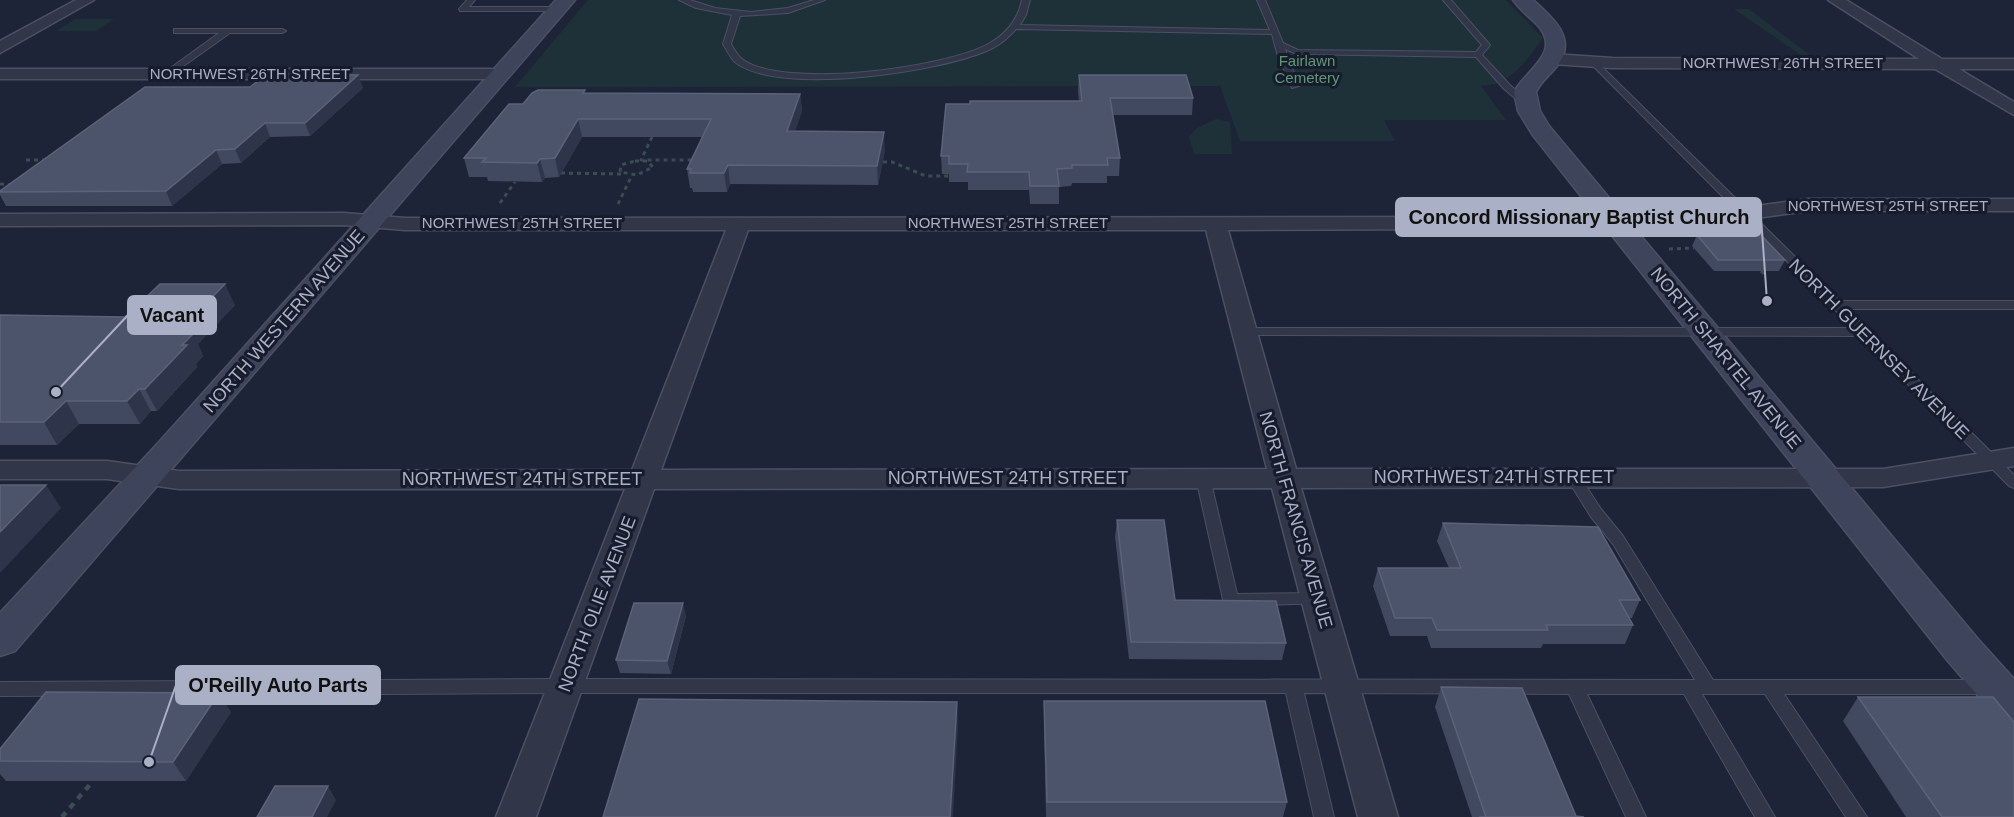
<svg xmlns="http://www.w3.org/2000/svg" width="2014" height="817" viewBox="0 0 2014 817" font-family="Arial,sans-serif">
	<rect width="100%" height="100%" fill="#1d2437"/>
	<!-- green -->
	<g fill="#1f3138">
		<path d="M588,0H1506L1543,38C1527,60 1510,86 1481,86L1506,120H1384L1395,141H1240L1220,86L515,87Z"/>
		<polygon points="1734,9 1749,9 1815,59 1807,59"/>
		<polygon points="76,19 114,19 96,31 56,31"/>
		<polygon points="1216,119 1230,122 1232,154 1194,154 1189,137 1197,128"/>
	</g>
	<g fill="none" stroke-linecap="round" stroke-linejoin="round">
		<!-- lane casing -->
		<g stroke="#4b5163" stroke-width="2">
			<g id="lane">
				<polygon points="467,0 475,0 469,7 558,7 562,9 558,11 460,11 459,9"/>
				<path d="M679,0H690L715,8L751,12L788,8L814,0H825L788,13L740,16L731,44C734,49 737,55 742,59C783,90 947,68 990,43C1007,33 1018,19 1022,0H1030L1026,15L1020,25L1270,30L1257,0H1265L1283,43L1298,50L1476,52L1482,45L1443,0H1451L1490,45L1482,55L1510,85L1529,102L1522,104L1504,89L1476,57L1297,54L1285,49L1299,86L1292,88L1277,53L1272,34L1016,29C1009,37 1001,44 991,49C942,72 781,96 736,63C730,58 727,50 723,44L732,15L696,8Z"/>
				<polygon points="174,29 282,29 286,31 282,33 230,33 168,77 165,76 165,72 219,33 174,33"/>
				<polygon points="1593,58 1840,301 2014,301 2014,309 1847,309 2014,475 2014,488 2009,486 1860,336 1239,335 1237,332 1239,329 1243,328 1853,328 1590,63 1589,61"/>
				<polygon points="1573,472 1578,474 1601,509 1623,536 1713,680 2014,680 2014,694 1784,694 1867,817 1846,817 1765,694 1702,694 1775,817 1755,817 1684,694 1587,694 1646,817 1626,817 1569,694 1304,693 1334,817 1314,817 1286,693 566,693 0,696 0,682 566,679 1695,680 1613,544 1591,517 1566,477"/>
				<polygon points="1203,473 1210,478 1237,594 1319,593 1325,595 1327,599 1325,603 1230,606 1224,604 1196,478"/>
			</g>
		</g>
		<!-- street casing -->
		<g stroke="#4b5163" stroke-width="3">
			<g id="street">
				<polygon points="76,0 94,0 0,53 0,41"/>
				<polygon points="1828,0 1846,0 1942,59 2014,59 2014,69 1959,69 2014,102 2014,115 1935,69 1612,68 1553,64 1545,59 1553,54 1612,58 1919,59"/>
				<polygon points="0,69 501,69 510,74 501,79 0,79"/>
				<path d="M1808,199H2014V211H1808L1682,228L1228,230L1296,469H1883L2014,448V466L1883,487L1301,488L1398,817H1358L1272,488L654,489L536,817H496L625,489H179L107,479H0V461H107L179,471L632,470L726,230H405L344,225L0,226V214L344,213L405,218L1616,217L1682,216ZM748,230H1206L1267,469L661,470Z"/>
			</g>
		</g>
		<!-- secondary casing -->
		<g stroke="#4b5163" stroke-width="3">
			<g id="secondary">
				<polygon points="556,0 575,0 15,651 0,656 0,613 160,441"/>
				<path d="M1513,0H1533C1553,18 1578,39 1557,66C1550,75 1541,81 1536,92L1540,111L1549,126L1977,638L2014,679V725L1999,720L1947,660L1532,134L1518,111L1514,92C1525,71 1560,54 1540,28C1532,18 1520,11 1513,0Z"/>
			</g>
		</g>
		<!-- path-far1 -->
		<g stroke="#394d53" stroke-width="3" stroke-dasharray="4 4" stroke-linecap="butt">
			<polyline points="652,137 641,160 696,160"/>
			<polyline points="26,160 46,160"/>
			<polygon points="635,161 647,161 653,167 637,175 620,172 621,165"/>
			<polyline points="883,162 892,162 926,176 950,176"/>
			<polyline points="561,173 621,174"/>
			<polyline points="0,184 11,185"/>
			<polyline points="500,203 515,182"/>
			<polyline points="618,204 632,175"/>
			<polyline points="1669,249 1694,248"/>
			<polyline points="1761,271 1764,274"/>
		</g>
		<!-- path -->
		<polyline stroke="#394d53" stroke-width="4.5" stroke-dasharray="6 6" stroke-linecap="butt" points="62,817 93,781"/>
		<!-- lane -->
		<use href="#lane" fill="#313648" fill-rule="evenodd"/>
		<!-- street -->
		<use href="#street" fill="#313648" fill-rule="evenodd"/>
		<!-- secondary -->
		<use href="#secondary" fill="#3e445b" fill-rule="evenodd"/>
	</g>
	<!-- wall -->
	<g fill="#414960">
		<polygon points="1079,75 1193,98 1192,115 1113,115 1120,158 1119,176 1107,176 1107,183 1072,183 1071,186 1059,187 1059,204 1030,204 1029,190 968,190 968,182 949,182 949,174 942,174 941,156 970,104 1079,101 1078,91"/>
		<polygon points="363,88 310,136 270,137 241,163 222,164 172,206 6,206 0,195 0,191"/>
		<polygon points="585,93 800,94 802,111 795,131 885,150 878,185 730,184 727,192 693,192 692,188 690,188 687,169 702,137 582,137 559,177 545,178 542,182 488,181 487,177 469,177 464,158 523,104"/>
		<polygon points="1697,235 1785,260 1779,271 1714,271 1692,246"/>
		<polygon points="235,305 198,344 203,356 196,364 197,367 157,411 151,411 140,424 79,424 57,445 0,445 0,315 125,317"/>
		<polygon points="1117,520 1175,600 1286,643 1282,660 1129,659 1115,537"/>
		<polygon points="1443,523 1640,600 1632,618 1629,618 1633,625 1625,644 1543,644 1541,648 1431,648 1427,636 1390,636 1373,586 1378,568 1449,568 1437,541"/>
		<polygon points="686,616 671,674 620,673 616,660"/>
		<polygon points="1441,687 1576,816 1584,817 1472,817 1435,707"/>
		<polygon points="1858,697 2014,817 1906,817 1843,721"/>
		<polygon points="1044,701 1287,802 1283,817 1046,817 1044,726"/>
		<polygon points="231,712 186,781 6,781 0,774 0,749"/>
	</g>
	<!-- shaded-wall -->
	<g fill="#2e354b">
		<polygon points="358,75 363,88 310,136 305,123"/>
		<polygon points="800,94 802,111 789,150 787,131"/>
		<polygon points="578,119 582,137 559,177 555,158"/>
		<polygon points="265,123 270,137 241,163 235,149"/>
		<polygon points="884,132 885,150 878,185 877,166"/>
		<polygon points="216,150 222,164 172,206 166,191"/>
		<polygon points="540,159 545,178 542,182 537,163"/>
		<polygon points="728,165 730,184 727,192 724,173"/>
		<polygon points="225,284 235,305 198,344 203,356 196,364 197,367 157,411 145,389 176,334"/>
		<polygon points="139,389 151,411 140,424 127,401"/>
		<polygon points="66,401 79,424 57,445 44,422"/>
		<polygon points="46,485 61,508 0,573 0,532"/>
		<polygon points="683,603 686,616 671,674 667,661"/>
		<polygon points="219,693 231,712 186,781 173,762"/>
		<polygon points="957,702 958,727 953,817 950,817"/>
		<polygon points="328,786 336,800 327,817 312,817"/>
	</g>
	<!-- building -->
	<g fill="#4c546b" stroke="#5b6279" stroke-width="1.5">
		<polygon points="267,74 358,75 305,123 265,123 235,149 216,150 166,191 0,192 0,191 145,87 250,87"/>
		<polygon points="1079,75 1186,75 1193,98 1110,98 1120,158 1107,158 1108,165 1072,165 1072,168 1057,169 1059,186 1030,186 1029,172 967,172 968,164 949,164 949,156 941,156 946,104 970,104 970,101 1082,101"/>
		<polygon points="538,90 585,90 583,93 800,94 787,131 884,132 877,166 728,165 724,173 690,173 691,169 687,169 711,119 578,119 555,158 540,159 537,163 482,162 486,158 464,158 509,104 523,104 532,93"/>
		<polygon points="1697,235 1761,235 1785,260 1718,260"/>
		<polygon points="160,284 225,284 176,334 193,334 182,345 187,345 145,389 139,389 127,401 66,401 44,422 0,422 0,315 125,317"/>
		<polygon points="0,485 46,485 0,532"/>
		<polygon points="1117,520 1164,520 1175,600 1276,601 1286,643 1131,642"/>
		<polygon points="1443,523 1598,527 1640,600 1619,600 1633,625 1546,625 1548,630 1437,630 1432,618 1395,618 1378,568 1461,568"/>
		<polygon points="634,603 683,603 667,661 616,660"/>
		<polygon points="1441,687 1522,688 1576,816 1584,817 1479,817 1486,817"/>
		<polygon points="46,692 219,693 173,762 0,761 0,749"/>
		<polygon points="1858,697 1993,697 2014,722 2014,817 1942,817"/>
		<polygon points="639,699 957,702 950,817 603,817"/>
		<polygon points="1044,701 1265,701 1287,802 1047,802"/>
		<polygon points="275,786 328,786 312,817 257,817"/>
	</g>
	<g text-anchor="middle" stroke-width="6" stroke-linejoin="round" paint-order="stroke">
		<!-- far-park labels -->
		<g font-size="15" fill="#609776" stroke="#161c2c">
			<text x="1307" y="66">Fairlawn<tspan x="1307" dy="17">Cemetery</tspan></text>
		</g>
		<!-- far-street labels -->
		<g font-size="15" fill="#aab0c5" stroke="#161c2c">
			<text x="1783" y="68">NORTHWEST 26TH STREET</text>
			<text x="250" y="79">NORTHWEST 26TH STREET</text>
			<text x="1888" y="211">NORTHWEST 25TH STREET</text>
			<text x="522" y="228">NORTHWEST 25TH STREET</text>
			<text x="1008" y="228">NORTHWEST 25TH STREET</text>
		</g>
		<!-- street labels -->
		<g font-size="18" fill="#aab0c5" stroke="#161c2c">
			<text transform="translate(284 321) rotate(-49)" y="6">NORTH WESTERN AVENUE</text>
			<text transform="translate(1879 349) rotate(45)" y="6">NORTH GUERNSEY AVENUE</text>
			<text transform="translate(1726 358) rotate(51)" y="6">NORTH SHARTEL AVENUE</text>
			<text x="1494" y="483">NORTHWEST 24TH STREET</text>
			<text x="1008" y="484">NORTHWEST 24TH STREET</text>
			<text x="522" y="485">NORTHWEST 24TH STREET</text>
			<text transform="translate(1296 520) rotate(74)" y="6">NORTH FRANCIS AVENUE</text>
			<text transform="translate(597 604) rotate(-69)" y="6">NORTH OLIE AVENUE</text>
		</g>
	</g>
	<!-- callouts -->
	<path fill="none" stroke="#aab0c5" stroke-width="2" d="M1767 301L1761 217M56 392L128 315M149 762L176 685"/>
	<g fill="#aab0c5" stroke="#161c2c" stroke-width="2">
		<circle cx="1767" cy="301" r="6"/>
		<circle cx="56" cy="392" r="6"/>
		<circle cx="149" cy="762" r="6"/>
	</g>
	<g fill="#aab0c5" stroke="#aab0c5" stroke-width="2">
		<rect x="1396" y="198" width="365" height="38" rx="6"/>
		<rect x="128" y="296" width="88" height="38" rx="6"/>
		<rect x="176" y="666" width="204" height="38" rx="6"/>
	</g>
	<g font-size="20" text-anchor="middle" font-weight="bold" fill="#111">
		<text x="1579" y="224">Concord Missionary Baptist Church</text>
		<text x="172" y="322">Vacant</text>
		<text x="278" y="692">O'Reilly Auto Parts</text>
	</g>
</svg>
